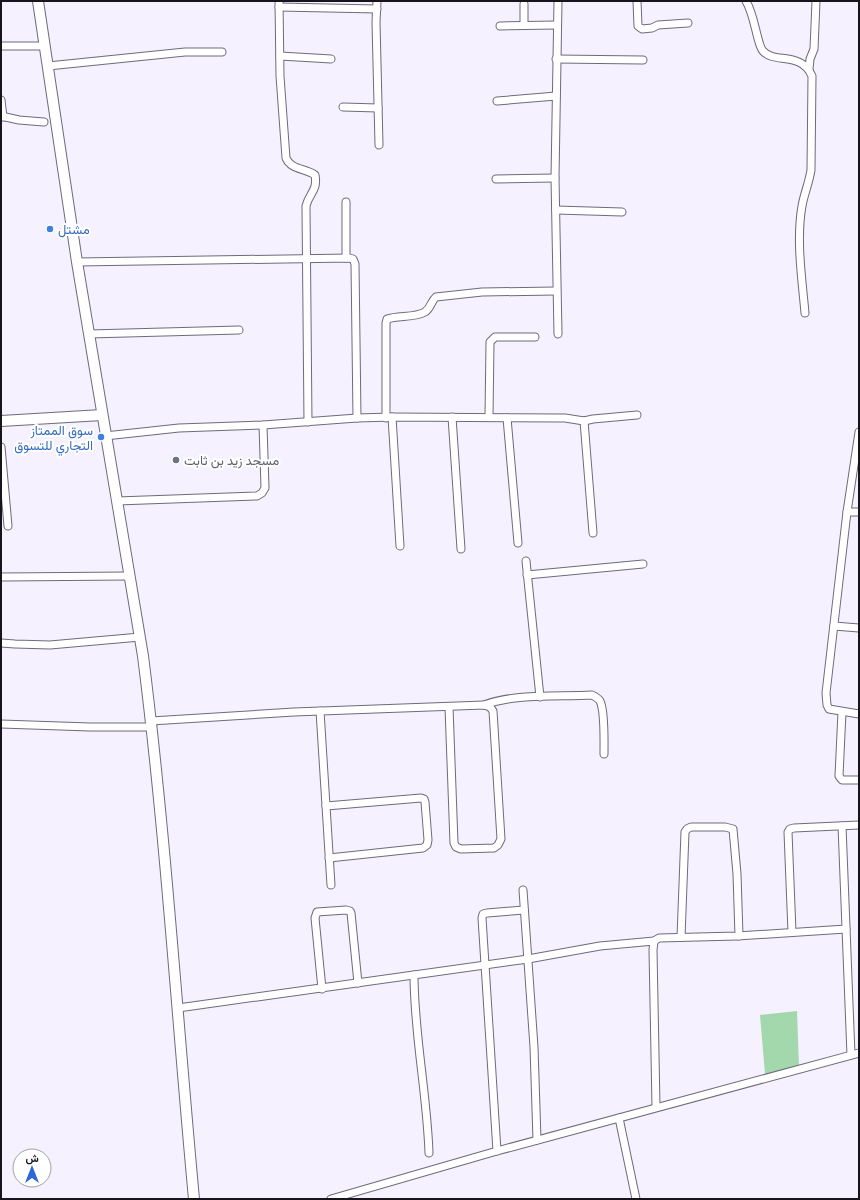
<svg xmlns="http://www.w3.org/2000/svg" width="860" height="1200" viewBox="0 0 860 1200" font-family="Karla,Vazirmatn,sans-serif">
	<rect width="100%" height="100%" fill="#f5f1fe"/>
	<!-- green -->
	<polygon fill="#a3d8ac" points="797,1011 799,1066 765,1074 760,1015"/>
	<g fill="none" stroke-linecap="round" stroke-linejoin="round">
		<!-- street casing -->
		<g stroke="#6f6a7b" stroke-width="9">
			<g id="street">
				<path d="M279,1L280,76L286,158C291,170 305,168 315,175C318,191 309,193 306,206L308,422"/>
				<polyline points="377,1 376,22 379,145"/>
				<polyline points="558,1 555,178 558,334"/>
				<polyline points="637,1 638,26 642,29 652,28 658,25 688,23"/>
				<path d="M746,1C753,13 755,29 759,42C760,45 761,49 763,51C774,64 801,51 812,76L811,170C809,183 804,194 802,206C796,240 802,279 805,313"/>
				<polyline points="279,7 377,9"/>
				<polyline points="524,25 524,4"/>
				<polyline points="500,26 557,25"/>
				<polyline points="1,46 44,46"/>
				<polyline points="280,56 331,59"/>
				<polyline points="556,59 643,60"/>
				<polyline points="48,66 185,52 222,52"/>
				<polyline points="809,69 810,59 814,49 816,1"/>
				<polyline points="1,100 3,117"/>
				<polyline points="497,101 556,96"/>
				<polyline points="343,107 378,108"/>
				<polyline points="1,116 19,120 44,122"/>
				<polyline points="496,179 555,178"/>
				<polyline points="346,202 346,258"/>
				<polyline points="556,210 622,212"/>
				<polyline points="77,262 349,258 353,259 355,264 357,418"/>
				<polyline points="89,334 239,330"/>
				<polyline points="392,417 400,546"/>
				<polyline points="452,417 461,549"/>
				<polyline points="489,417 490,342 495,337 535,337"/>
				<path d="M386,418V323L387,319C398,315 415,318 425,312C431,308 431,301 436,297L482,292L556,291"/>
				<polyline points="507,418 518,543"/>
				<polyline points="584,421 593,419 637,415"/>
				<polyline points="859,432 847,512 826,693 827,705 829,709 859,714"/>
				<polyline points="105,436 179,428 263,425 357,418 392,417 565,418 584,421 593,533"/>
				<polyline points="1,447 8,526"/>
				<polyline points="117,501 257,496 262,493 265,488 263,425"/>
				<polyline points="847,512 859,512"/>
				<polyline points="526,561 540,697"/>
				<polyline points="527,575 643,564"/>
				<polyline points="1,577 130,576"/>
				<polyline points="834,626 859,628"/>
				<polyline points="1,643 15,644 50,645 140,637"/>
				<path d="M484,705C517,693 558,697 592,695C596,697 598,698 600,701C605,711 604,742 604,754"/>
				<polyline points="320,711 331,885"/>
				<polyline points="842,712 839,776 842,780 859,780"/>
				<polyline points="151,721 294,712 484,705 490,707 493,711 501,839 498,845 494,848 461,849 456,847 454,843 449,707"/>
				<polyline points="1,724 90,727 152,727"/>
				<polyline points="326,806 421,798 424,799 425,802 428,840 427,845 423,848 329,858"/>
				<polyline points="842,826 851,1055"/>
				<polyline points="523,890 534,1047 537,1140"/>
				<polyline points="792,932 788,832 790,829 794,828 859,825"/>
				<polyline points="681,937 685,832 687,829 691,827 725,827 733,829 737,874 739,936"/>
				<polyline points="654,941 653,950 656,1107"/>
				<path d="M414,975C414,1034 427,1093 429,1153"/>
				<polyline points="322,989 315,918 317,912 346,910 350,911 351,913 358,983"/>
				<polyline points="178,1008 528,959 600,946 654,941 659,938 737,936 846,929"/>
				<polyline points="619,1118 636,1199"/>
				<polyline points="497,1151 482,918 483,914 487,913 524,910"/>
				<polyline points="331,1199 497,1151 859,1053"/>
			</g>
		</g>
		<!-- secondary casing -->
		<g stroke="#6f6a7b" stroke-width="12">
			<g id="secondary">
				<path d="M38,1L77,262L143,656C166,837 177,1018 194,1199"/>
				<polyline points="1,421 102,415"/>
			</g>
		</g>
		<!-- street -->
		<use href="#street" stroke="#fff" stroke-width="7"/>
		<!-- secondary -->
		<use href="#secondary" stroke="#fff" stroke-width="10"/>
	</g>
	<!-- markers -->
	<g fill="#3f7fe0" stroke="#fff" stroke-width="1.5">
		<circle cx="50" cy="229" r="4"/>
		<circle cx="101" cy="437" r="4"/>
	</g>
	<circle fill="#6b7280" stroke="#fff" stroke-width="1.5" cx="176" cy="460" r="4"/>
	<g text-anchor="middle" stroke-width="4" stroke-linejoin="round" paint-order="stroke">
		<!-- shop labels -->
		<g font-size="13" fill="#366cbe" stroke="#fff" text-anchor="start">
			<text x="58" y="234">مشتل</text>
			<text x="93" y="435" text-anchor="end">سوق الممتاز<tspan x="93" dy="15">التجاري للتسوق</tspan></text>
		</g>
		<!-- worship labels -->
		<g font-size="13" fill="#5b616d" stroke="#fff" text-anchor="start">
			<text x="184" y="465">مسجد زيد بن ثابت</text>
		</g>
	</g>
	<!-- border -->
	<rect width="860" height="1200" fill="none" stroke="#17141b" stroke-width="4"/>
	<!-- north arrow -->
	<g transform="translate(32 1168)"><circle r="19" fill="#ffffff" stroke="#a2a1a4"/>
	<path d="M0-3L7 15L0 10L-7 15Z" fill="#2a69d6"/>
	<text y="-6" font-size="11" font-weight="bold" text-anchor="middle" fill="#17141b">ش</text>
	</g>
</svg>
